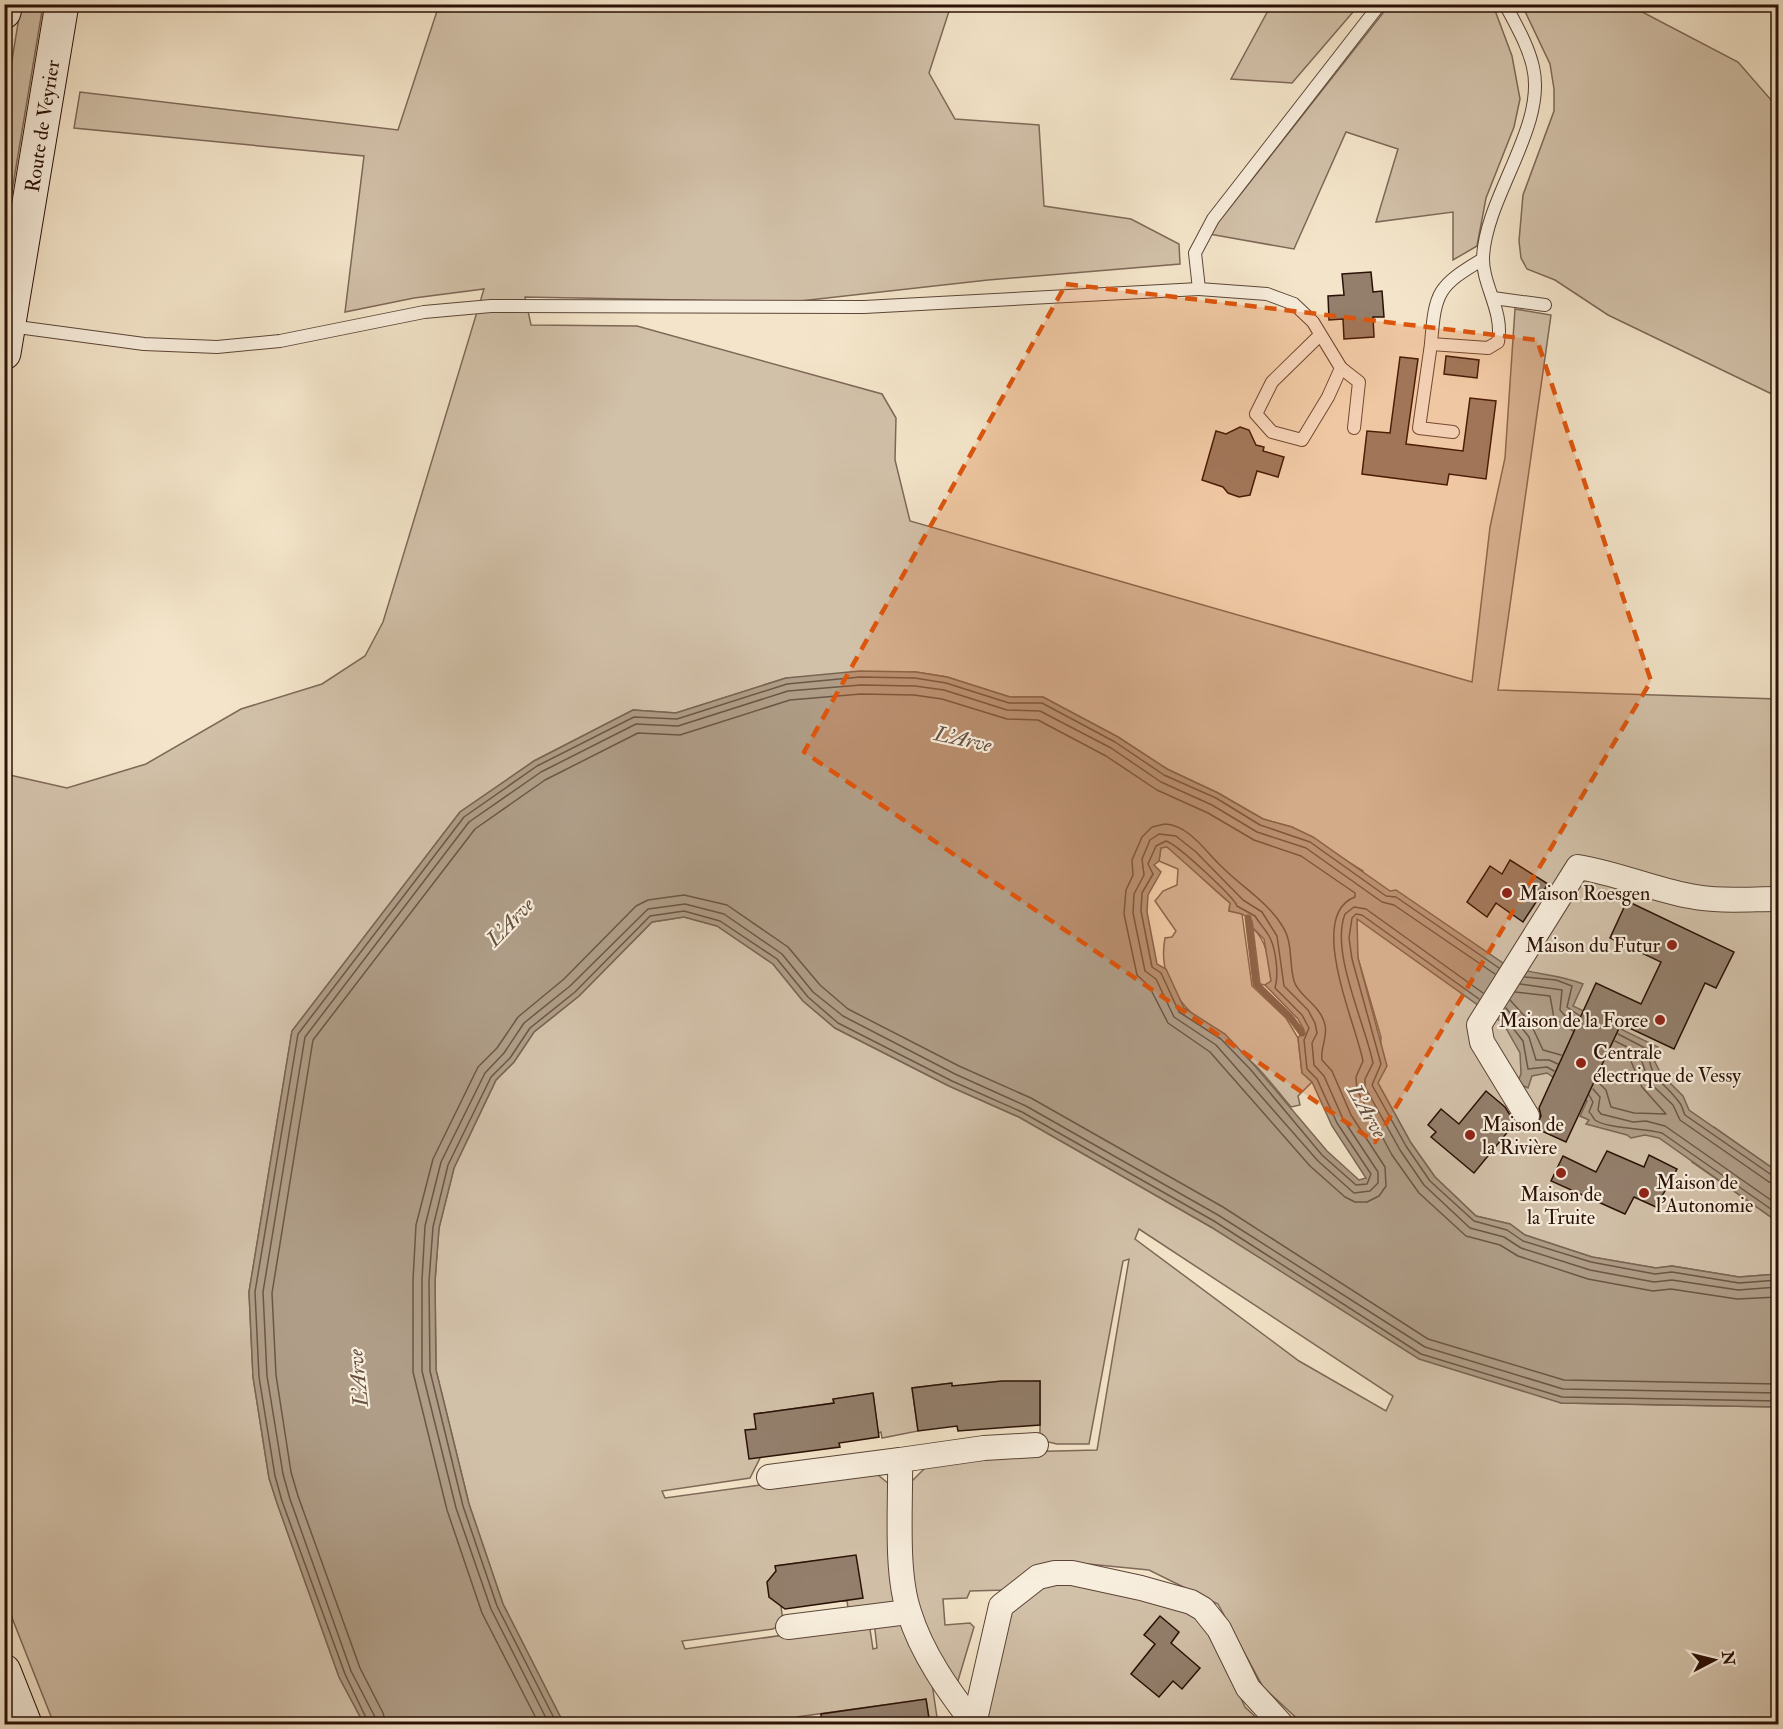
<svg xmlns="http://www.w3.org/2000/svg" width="1783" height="1729" viewBox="0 0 1783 1729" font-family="'IM FELL Double Pica',serif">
	<rect width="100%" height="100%" fill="#f4e5ca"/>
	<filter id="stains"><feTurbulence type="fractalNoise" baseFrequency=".00333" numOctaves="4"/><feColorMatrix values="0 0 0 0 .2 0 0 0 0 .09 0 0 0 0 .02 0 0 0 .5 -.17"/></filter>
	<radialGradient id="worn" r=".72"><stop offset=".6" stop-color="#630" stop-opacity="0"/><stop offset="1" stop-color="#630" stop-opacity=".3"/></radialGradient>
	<!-- green -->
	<g fill="#d2c1a9" stroke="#7e6858" stroke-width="1.5" fill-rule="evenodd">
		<polygon points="21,5 43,5 5,233 5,103"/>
		<polygon points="439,5 951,5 929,73 955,119 1039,125 1044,206 1131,219 1179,244 1180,264 988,280 791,302 525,297 531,325 637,326 882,394 896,418 895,460 910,521 1472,682 1490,527 1505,458 1515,309 1551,315 1498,690 1778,699 1778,1172 1714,1127 1692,1162 1778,1222 1778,1274 1739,1277 1672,1266 1656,1268 1592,1257 1525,1235 1510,1224 1476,1216 1435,1177 1411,1143 1378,1083 1381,1037 1358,958 1355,938 1363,871 1292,827 1263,819 1218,793 1167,769 1118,737 1043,697 1010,697 947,677 916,672 786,678 676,713 633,710 534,761 460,812 292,1031 249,1292 253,1377 269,1478 277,1503 339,1677 364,1724 54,1724 5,1600 5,774 67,788 146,764 241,709 322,684 365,656 383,622 484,289 414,298 345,312 364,156 74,128 80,92 398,130"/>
		<polygon points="1271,5 1271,4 1359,5 1292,83 1231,79"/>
		<polygon points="1385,5 1493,5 1512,56 1520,99 1514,127 1486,198 1477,246 1453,260 1453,212 1376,222 1398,149 1346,132 1294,249 1209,234 1387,8"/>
		<polygon points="1522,5 1629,5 1738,62 1778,108 1778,397 1608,315 1555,280 1527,269 1521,258 1519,241 1523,195 1554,111 1554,89 1550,64"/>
		<path d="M1161,847H1167C1189,864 1208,885 1230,903L1229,911L1242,914L1252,986L1286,1018L1298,1038L1302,1073L1312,1082L1298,1096L1300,1105L1291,1107C1279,1093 1268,1078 1255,1065C1215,1029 1153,1002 1165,938L1172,937L1176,931L1155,901L1163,891L1177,885L1178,869L1159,861Z"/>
		<path d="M684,917L717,926L773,964L803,1001L835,1028L949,1086L1019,1117L1211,1227L1561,1403L1778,1407V1724H1303L1263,1687L1218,1604L1149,1570L1078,1563L1006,1590L970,1591L967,1598L943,1599L945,1625L970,1623L974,1627L957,1684L915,1609L906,1487L933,1460L1012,1452L1097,1450L1129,1259L1123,1261L1089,1444H1057L1040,1440V1381L952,1387L951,1383L912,1388L918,1431L882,1438L881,1432L878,1433L873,1393L833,1399L834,1403L755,1414L760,1458L750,1478L662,1491L665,1498L783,1482L878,1475L894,1488L900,1601L849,1615L847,1601H842L836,1558L776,1566L783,1622L773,1629L682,1641L685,1649L869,1623L873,1649L877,1648L874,1621L900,1618L931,1677L938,1724H930L926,1699L797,1717V1724H564L503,1604L469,1504L436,1370L435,1281L439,1228L454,1168L496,1080L514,1062L534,1032L579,996L652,922ZM1139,1229L1393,1396L1386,1411L1299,1361L1135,1239Z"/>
		<path d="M1253,928C1268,943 1269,961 1271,981L1265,985L1260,984Z"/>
		<polygon points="1075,1582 1196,1614 1210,1630 1245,1707 1263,1724 983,1724 1007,1616 1036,1587"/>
	</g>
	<!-- water -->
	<path fill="#af9d87" stroke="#7a6553" stroke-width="1.5" fill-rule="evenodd" d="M860,671L916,672L947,677L1010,697H1043L1118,737L1167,769L1218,793L1263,819L1292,827L1313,837L1390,891L1396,890L1506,965C1532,975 1556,973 1583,984L1573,1006L1658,1047L1653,1058L1661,1074L1683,1096L1689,1110L1778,1172V1222L1659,1138L1645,1135L1631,1138L1627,1135L1586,1124L1589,1120L1580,1116L1587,1101L1547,1073L1532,1076L1528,1088L1517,1083L1521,1074L1520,1053L1503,1023L1357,919L1358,958L1387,1066L1378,1083L1411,1143L1435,1177L1476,1216L1510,1224L1525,1235L1592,1257L1656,1268L1672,1266L1739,1277L1778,1274V1407L1561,1403L1419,1359L1211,1227L1019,1117L949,1086L835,1028L803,1001L773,964L717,926L684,917L652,922L579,996L534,1032L514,1062L496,1080L454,1168L439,1228L435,1281L436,1370L469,1504L503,1604L564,1724H364L339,1677L277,1503L269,1478L253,1377L249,1292L292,1031L460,812L534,761L633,710L676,713L786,678ZM1167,847L1230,903L1229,911L1242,914L1252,921L1253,928L1264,939L1271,981L1265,985L1298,1019L1304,1030L1298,1038L1302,1073L1312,1082L1332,1126L1366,1178L1359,1180L1327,1151L1255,1066L1225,1034L1184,1008L1166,969L1157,964L1147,912L1148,895L1161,872L1154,865L1159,861L1161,848Z"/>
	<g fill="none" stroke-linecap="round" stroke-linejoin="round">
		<!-- shore -->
		<g stroke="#6c5646" stroke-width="1.5">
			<path d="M1165,824C1189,825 1206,852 1222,867C1243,888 1268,902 1283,927C1293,943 1289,964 1294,981C1298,996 1321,1005 1325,1025C1328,1037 1320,1048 1322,1060L1332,1071L1351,1115L1385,1167L1386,1186L1379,1196L1367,1202H1355L1345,1197L1310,1166L1210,1052L1168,1023L1149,986L1137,975L1124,914L1126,890L1133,875L1132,860L1142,837L1152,827Z"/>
			<polygon points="1159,834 1176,836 1196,852 1243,900 1262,912 1277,936 1284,986 1308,1010 1315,1023 1317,1033 1312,1043 1314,1065 1324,1076 1343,1119 1378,1172 1378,1183 1370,1191 1354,1193 1318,1161 1216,1045 1174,1017 1156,979 1145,971 1133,913 1134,894 1144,875 1142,859 1150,840"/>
			<path d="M1166,841C1177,844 1234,897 1237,906L1255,916C1260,924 1265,929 1269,936C1276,948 1279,975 1275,988L1302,1015L1309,1028L1304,1040L1307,1069L1317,1079L1337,1123L1371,1174L1367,1184L1356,1185L1322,1155L1251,1070L1221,1039L1179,1012L1161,973L1152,967L1141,911L1142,893L1153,874L1148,864L1156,846Z"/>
			<polyline points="1525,977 1556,980 1572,986 1567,1007 1580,1016"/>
			<polyline points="1520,984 1562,990 1560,1010 1566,1017 1576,1022"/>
			<polyline points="1515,992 1550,996 1554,1018 1573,1031"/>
			<path d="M1483,993L1366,909L1354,907L1345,914C1330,952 1365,1023 1373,1063L1365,1079V1087L1400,1150L1424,1185L1470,1228L1504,1237L1521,1248L1590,1270L1654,1282L1672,1280L1738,1290L1778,1287"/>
			<polyline points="1479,999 1362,915 1356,914 1352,918 1349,938 1352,959 1381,1064 1372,1085 1406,1146 1430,1181 1474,1221 1507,1230 1523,1241 1591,1262 1655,1274 1672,1272 1739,1283 1778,1280"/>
			<polyline points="1510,1000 1530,1022 1543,1050 1561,1055"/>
			<polyline points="1506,1008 1529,1037 1536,1060 1549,1060 1558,1064"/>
			<polyline points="1502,1014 1523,1041 1528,1069 1547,1067 1554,1071"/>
			<path d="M1618,1034L1649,1050C1648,1079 1664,1081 1679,1102C1682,1105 1683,1111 1685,1115L1773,1176L1778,1177"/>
			<polyline points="1615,1041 1639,1053 1649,1082 1673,1105 1680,1120 1769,1182 1778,1184"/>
			<polyline points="1596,1080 1606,1090 1611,1107 1634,1113 1666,1114 1642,1087 1630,1059 1611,1049"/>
			<polyline points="1593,1089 1600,1097 1598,1110 1601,1114 1633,1122 1646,1121 1665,1126 1778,1205"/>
			<path d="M1589,1095L1593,1102L1589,1112C1592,1114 1593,1118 1595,1120C1607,1129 1646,1128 1662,1133L1778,1214"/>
			<polyline points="369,1724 345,1674 282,1501 275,1476 259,1377 255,1292 298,1034 464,817 537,766 634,717 677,719 787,684 860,677 915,678 946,683 1009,703 1042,703 1115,742 1164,775 1216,798 1260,825 1310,842 1386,896 1396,897 1499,968"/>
			<polyline points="377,1724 375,1717 351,1671 290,1499 283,1474 267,1376 263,1292 305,1037 469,822 541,772 636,724 678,726 788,691 861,685 915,686 944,690 1007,710 1040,711 1111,748 1161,782 1212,805 1257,832 1306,848 1382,902 1394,905 1495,974"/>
			<path d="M386,1724L383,1713L360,1668L298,1496L291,1472L276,1375L272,1293L313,1040L475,829L545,780L638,733L680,735L790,700L861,694L914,695L942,699L1007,719L1038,720L1106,756L1157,790L1208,813L1254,840L1301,856L1355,893V897C1306,915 1356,1024 1363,1061L1356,1077L1357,1090L1392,1155L1419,1193L1466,1236L1500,1245L1518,1256L1588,1279L1653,1291L1671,1289L1737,1299L1778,1297"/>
			<polyline points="539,1724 482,1613 447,1510 413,1372 413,1280 416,1225 433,1159 478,1067 497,1048 518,1017 564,979 636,906 648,900 684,895 727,905 788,947 820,985 848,1009 959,1066 1031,1098 1223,1207 1428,1339 1564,1380 1778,1384"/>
			<polyline points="549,1724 491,1609 456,1508 422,1371 422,1280 425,1226 441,1162 485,1073 504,1053 524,1023 570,986 648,909 685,904 724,914 782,954 813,992 843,1016 955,1074 1026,1106 1218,1215 1425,1347 1563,1389 1778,1393"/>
			<polyline points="557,1724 497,1606 463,1506 430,1371 429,1281 433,1227 448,1165 491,1077 510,1058 530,1028 575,992 650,916 684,911 720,921 777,959 808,997 838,1023 952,1081 1022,1112 1214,1221 1421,1354 1562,1397 1778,1401"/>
		</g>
		<!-- stream -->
		<polyline stroke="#7a6553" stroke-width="7" points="1248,918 1256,984 1290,1017 1302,1033"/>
	</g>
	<!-- building -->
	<g fill="#937f6c" stroke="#2a1006" stroke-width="1.5">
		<polygon points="1371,272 1373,292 1382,291 1384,317 1373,317 1374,337 1344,339 1343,319 1329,320 1328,296 1344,295 1342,274"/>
		<polygon points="1446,356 1479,360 1477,378 1444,374"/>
		<polygon points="1400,357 1418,359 1406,444 1463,451 1470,398 1496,401 1486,479 1449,474 1447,485 1362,474 1367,431 1390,433"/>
		<polygon points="1240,427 1249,430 1256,445 1264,447 1263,451 1284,457 1278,477 1257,471 1250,495 1239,497 1228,493 1223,487 1202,480 1216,431 1226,434"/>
		<polygon points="1510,860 1548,884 1523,922 1496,903 1487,917 1467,902 1490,866 1502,874"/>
		<polygon points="1627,901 1734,952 1716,988 1705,983 1674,1049 1621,1024 1566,1142 1535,1128 1541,1116 1539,1108 1596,983 1641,1004 1661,962 1610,938"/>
		<polygon points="1486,1091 1505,1107 1515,1123 1474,1173 1431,1137 1436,1132 1428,1125 1441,1109 1459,1124"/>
		<polygon points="1607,1151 1644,1167 1649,1155 1677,1169 1656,1207 1634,1197 1625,1214 1551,1181 1563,1156 1596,1172"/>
		<polygon points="1002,1381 1040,1381 1040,1425 958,1431 957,1426 918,1431 912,1388 952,1383 952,1386"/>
		<polygon points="873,1393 879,1437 839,1443 840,1447 749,1459 745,1430 756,1429 754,1414 834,1403 833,1399"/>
		<polygon points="856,1555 863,1598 785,1609 769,1597 767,1582 776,1571 775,1566"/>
		<polygon points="1160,1616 1179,1632 1171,1643 1200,1668 1182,1689 1173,1681 1159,1697 1131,1674 1155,1644 1144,1635"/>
		<polygon points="926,1699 930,1725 821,1725 821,1714"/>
	</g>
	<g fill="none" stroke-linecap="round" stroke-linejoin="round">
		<!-- lane casing -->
		<g stroke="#5c4537" stroke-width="14">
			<g id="lane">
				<path d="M1483,259C1438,286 1435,291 1431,344L1488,348L1498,342C1504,311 1482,285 1483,257C1486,196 1547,126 1533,67C1528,45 1516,25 1505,4"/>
				<polyline points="1493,298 1545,305"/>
				<polyline points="10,326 144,344 217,347 280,341 424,312 491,306 864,307 1199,289"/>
				<polyline points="1320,335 1272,382 1256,414 1272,432 1302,440 1328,397 1341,368"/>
				<polyline points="1431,344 1419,428 1453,432"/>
				<polyline points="1354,428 1359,382 1341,368 1313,322 1294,304 1267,294 1199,289 1195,253 1213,219 1380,4"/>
			</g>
		</g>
		<!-- street casing -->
		<g stroke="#5c4537" stroke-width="26">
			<g id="street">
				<path d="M1527,1116L1482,1042L1479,1025L1578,867C1616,873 1652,889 1690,896C1719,902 1749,899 1778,899"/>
				<polyline points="769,1477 900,1460"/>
				<polyline points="788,1627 908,1612"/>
				<polyline points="974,1724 1001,1606 1038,1577 1055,1573 1072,1573 1141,1588 1191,1602 1203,1609 1219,1629 1248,1688 1281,1724"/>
				<path d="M974,1724C948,1690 922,1654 909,1612C895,1571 901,1504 900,1460L984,1448L1036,1445"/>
			</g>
		</g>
		<!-- secondary casing -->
		<g stroke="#2a1006" stroke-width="35">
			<g id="secondary">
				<polyline points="4,12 6,4"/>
				<polyline points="4,353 62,4"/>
				<polyline points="4,1671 25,1724"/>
			</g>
		</g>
		<!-- lane -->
		<use href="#lane" stroke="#f8eedd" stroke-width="12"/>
		<!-- street -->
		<use href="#street" stroke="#f8eedd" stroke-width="24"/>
		<!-- secondary -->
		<use href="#secondary" stroke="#f8eedd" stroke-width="33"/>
	</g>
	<!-- marked area -->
	<path fill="#de550c" fill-opacity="0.2" stroke="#de550c" stroke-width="4.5" stroke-dasharray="12 8" stroke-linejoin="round" d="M1066,284L1537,340L1651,681L1375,1142L804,752Z"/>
	<!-- markers -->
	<g fill="#8f2418" stroke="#f8eedd" stroke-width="2">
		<circle cx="1507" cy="893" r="6"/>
		<circle cx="1672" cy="945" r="6"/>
		<circle cx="1660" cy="1020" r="6"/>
		<circle cx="1581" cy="1063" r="6"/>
		<circle cx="1470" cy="1135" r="6"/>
		<circle cx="1561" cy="1173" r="6"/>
		<circle cx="1644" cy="1193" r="6"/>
	</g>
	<g text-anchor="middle" stroke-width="4.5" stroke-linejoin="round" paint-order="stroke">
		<!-- street labels -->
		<g font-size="20" fill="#2a1006" stroke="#f8eedd">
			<text transform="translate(42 126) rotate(-81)" y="7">Route de Veyrier</text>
		</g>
		<!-- poi labels -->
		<g font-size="20" fill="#2a1006" stroke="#f8eedd" text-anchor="start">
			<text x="1519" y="900">Maison Roesgen</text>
			<text x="1660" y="952" text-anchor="end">Maison du Futur</text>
			<text x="1648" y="1027" text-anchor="end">Maison de la Force</text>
			<text x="1593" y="1059">Centrale<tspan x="1593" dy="23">électrique de Vessy</tspan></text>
			<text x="1482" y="1131">Maison de<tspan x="1482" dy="23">la Rivière</tspan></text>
			<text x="1656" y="1189">Maison de<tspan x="1656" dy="23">l'Autonomie</tspan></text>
			<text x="1561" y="1201" text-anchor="middle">Maison de<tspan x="1561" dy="23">la Truite</tspan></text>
		</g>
		<!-- water labels -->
		<g font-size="21" font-style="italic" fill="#664f40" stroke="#f8eedd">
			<text transform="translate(963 739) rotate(12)" y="7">L'Arve</text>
			<text transform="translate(510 922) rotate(-46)" y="7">L'Arve</text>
			<text transform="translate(1367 1111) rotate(60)" y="7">L'Arve</text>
			<text transform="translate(358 1378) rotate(-96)" y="7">L'Arve</text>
		</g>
	</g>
	<!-- margin -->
	<rect width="1783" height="1729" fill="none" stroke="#f4e5ca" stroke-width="24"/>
	<rect x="6" y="6" width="1771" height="1717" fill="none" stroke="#2a1006" stroke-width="3"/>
	<rect x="12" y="12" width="1759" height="1705" fill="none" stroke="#2a1006" stroke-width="1.5"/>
	<!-- north arrow -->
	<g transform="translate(1714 1660) rotate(83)" stroke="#f8eedd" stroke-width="4.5" paint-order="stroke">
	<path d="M0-4.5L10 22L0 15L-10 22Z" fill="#2a1006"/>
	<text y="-9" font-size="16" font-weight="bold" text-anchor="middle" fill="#2a1006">N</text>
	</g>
	<rect width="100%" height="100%" filter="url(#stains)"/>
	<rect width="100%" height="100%" fill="url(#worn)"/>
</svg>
